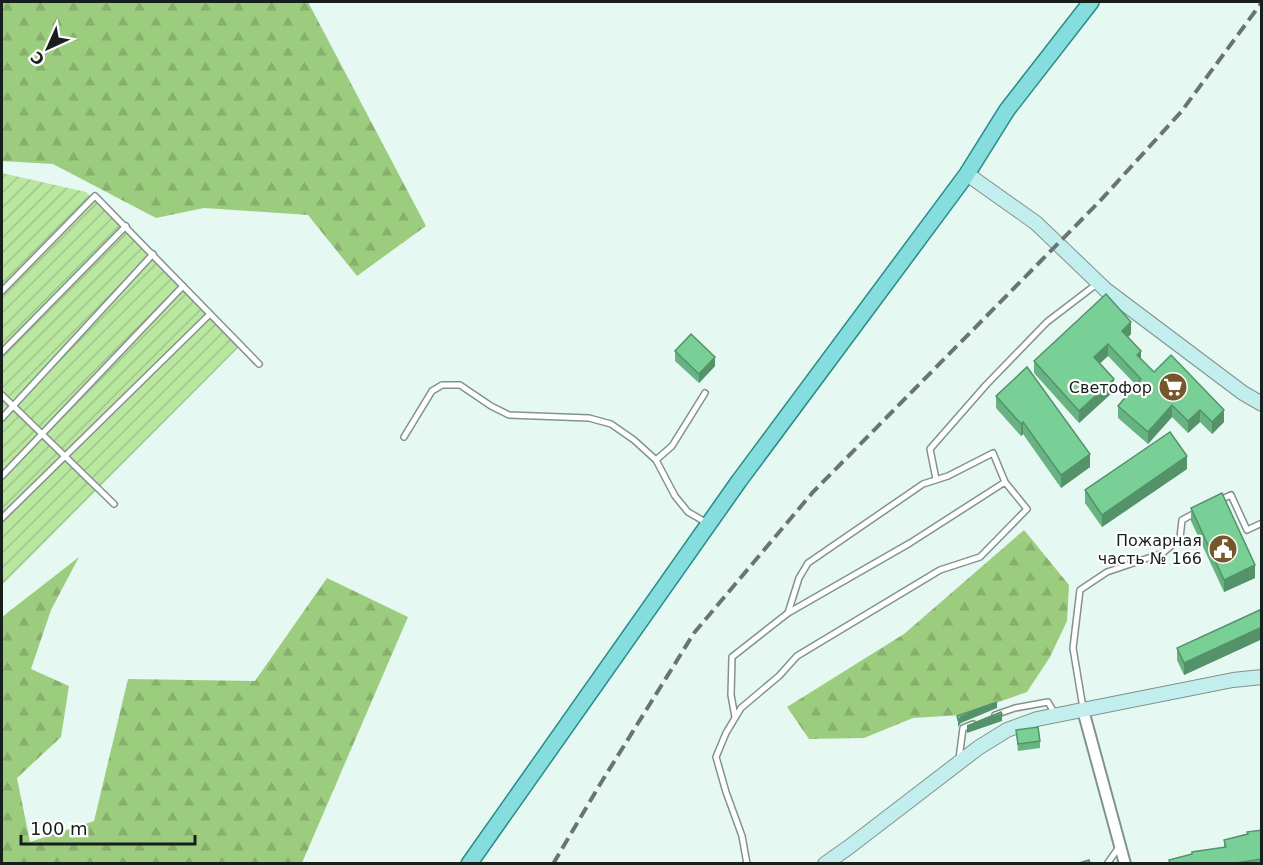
<svg xmlns="http://www.w3.org/2000/svg" width="1263" height="865" viewBox="0 0 1263 865" font-family="'DejaVu Sans',sans-serif">
	<defs>
		<pattern id="forest-firs" width="22" height="20" patternUnits="userSpaceOnUse" patternTransform="scale(1.5)"><rect width="22" height="20" fill="#9ccd7e"/><path d="M5 1l3.5 6h-7zM16 11l3.5 6h-7z" fill="#86b06c"/></pattern>
		<pattern id="garden-furrows" width="10" height="10" patternUnits="userSpaceOnUse" patternTransform="scale(1.5)"><rect width="10" height="10" fill="#bae7a0"/><path d="M-1 1l2-2M0 10L10 0M9 11l2-2" fill="none" stroke="#9fc689"/></pattern>
	</defs>
	<rect width="100%" height="100%" fill="#e6f8f2"/>
	<!-- forest -->
	<g fill="url(#forest-firs)">
		<polygon points="2,2 308,2 426,226 357,276 308,215 204,208 156,218 53,164 2,161"/>
		<polygon points="1024,530 1069,585 1067,621 1050,657 1027,692 961,715 913,718 864,738 809,739 787,707 904,634"/>
		<polygon points="79,557 51,610 31,669 69,686 61,737 17,778 30,842 94,821 128,679 255,681 327,578 408,617 302,863 2,863 2,617"/>
	</g>
	<!-- garden -->
	<polygon fill="url(#garden-furrows)" points="2,173 86,192 240,346 2,585"/>
	<g fill="none" stroke-linecap="round" stroke-linejoin="round">
		<!-- lane casing -->
		<g stroke="#82938e" stroke-width="8">
			<g id="lane">
				<polyline points="2,291 95,196 259,364"/>
				<polyline points="2,352 126,226"/>
				<polyline points="2,395 114,504"/>
				<polyline points="2,418 153,254"/>
				<polyline points="404,437 432,391 442,385 460,385 491,406 509,415 589,418 611,424 634,440 656,460 675,496 688,512 707,523"/>
				<polyline points="656,460 672,446 705,393"/>
				<polyline points="2,476 183,286"/>
				<polyline points="936,479 930,449 986,385 1047,322 1098,283"/>
				<polyline points="1220,500 1231,495 1247,530 1262,523"/>
				<polyline points="2,518 210,314"/>
				<polyline points="788,613 799,578 808,563 923,484 948,476 993,453 1005,482"/>
				<polyline points="1083,708 1073,648 1080,590 1107,572 1163,553 1180,538 1182,520 1195,513"/>
				<polyline points="995,715 1015,708 1048,702 1055,714"/>
				<polyline points="735,717 731,695 732,657 788,613 910,543 1005,482 1027,509 980,557 940,570 797,656 779,676 741,708 726,733 716,757 726,792 742,836 747,864"/>
				<polyline points="959,759 963,728 973,724"/>
				<polyline points="1107,864 1119,847"/>
			</g>
		</g>
		<!-- street casing -->
		<g stroke="#82938e" stroke-width="14">
			<polyline id="street" points="1083,710 1125,864"/>
		</g>
		<!-- secondary casing -->
		<g stroke="#82938e" stroke-width="16">
			<g id="secondary">
				<polyline points="967,174 1036,223 1106,290 1243,393 1262,404"/>
				<polyline points="825,864 849,847 978,748 1007,730 1037,719 1233,680 1262,677"/>
			</g>
		</g>
		<!-- primary casing -->
		<g stroke="#2a8b8a" stroke-width="18">
			<polyline id="primary" points="469,864 739,481 967,174 1007,110 1091,2"/>
		</g>
		<!-- lane -->
		<use href="#lane" stroke="#fff" stroke-width="5"/>
		<!-- street -->
		<use href="#street" stroke="#fff" stroke-width="10"/>
		<!-- secondary -->
		<use href="#secondary" stroke="#c2eeee" stroke-width="14"/>
		<!-- primary -->
		<use href="#primary" stroke="#85dddd" stroke-width="15"/>
		<!-- rail -->
		<polyline stroke="#6a7571" stroke-width="4" stroke-dasharray="12 6" stroke-linecap="butt" points="553,864 599,786 694,633 813,492 1099,202 1181,112 1262,2"/>
	</g>
	<!-- wall -->
	<g fill="#67b382">
		<polygon points="1131,334 1128,337 1141,360 1154,372 1224,422 1212,434 1200,422 1188,433 1172,417 1148,444 1118,418 1118,406 1136,385 1108,356 1100,363 1114,391 1079,423 1034,373 1034,361"/>
		<polygon points="675,351 715,366 699,383 675,361"/>
		<polygon points="996,396 1090,467 1061,488 1023,434 1021,436 996,408"/>
		<polygon points="1187,469 1102,527 1085,503 1085,490"/>
		<polygon points="1191,508 1255,578 1224,592 1191,521"/>
		<polygon points="1262,609 1262,643 1260,640 1184,675 1177,660 1177,648"/>
		<polygon points="1016,730 1040,741 1040,748 1018,751"/>
		<polygon points="1262,830 1262,864 1169,864 1169,860 1224,848 1224,840"/>
	</g>
	<!-- shaded-wall -->
	<g fill="#54926a">
		<polygon points="1131,322 1131,334 1122,343 1122,331"/>
		<polygon points="1108,344 1108,356 1094,369 1094,357"/>
		<polygon points="1141,351 1141,363 1137,355"/>
		<polygon points="715,357 715,366 699,383 699,374"/>
		<polygon points="1114,379 1114,391 1079,423 1079,411"/>
		<polygon points="1172,405 1172,417 1148,444 1148,432"/>
		<polygon points="1200,410 1200,422 1188,433 1188,421"/>
		<polygon points="1224,410 1224,422 1212,434 1212,422"/>
		<polygon points="1023,422 1023,434 1021,436 1021,424"/>
		<polygon points="1090,454 1090,467 1061,488 1061,475"/>
		<polygon points="1187,456 1187,469 1102,527 1102,515"/>
		<polygon points="1255,565 1255,578 1224,592 1224,580"/>
		<polygon points="1260,628 1260,640 1184,675 1184,663"/>
		<polygon points="997,702 997,708 961,723 958,727 958,720 961,717"/>
		<polygon points="1002,714 1002,721 967,733 967,726"/>
	</g>
	<!-- building -->
	<g fill="#78d097" stroke="#54926a" stroke-width="1.5">
		<polygon points="1106,294 1131,322 1122,331 1141,351 1137,355 1154,372 1171,355 1224,410 1212,422 1200,410 1188,421 1172,405 1148,432 1118,406 1141,379 1108,344 1094,357 1114,379 1079,411 1034,361"/>
		<polygon points="691,334 715,357 699,374 675,351"/>
		<polygon points="1027,367 1090,454 1061,475 1023,422 1021,424 996,396"/>
		<polygon points="1170,432 1187,456 1102,515 1085,490"/>
		<polygon points="1222,493 1255,565 1224,580 1191,508"/>
		<polygon points="1262,609 1262,630 1260,628 1184,663 1177,648"/>
		<polygon points="997,702 961,717 958,720 957,716"/>
		<polygon points="1001,712 1002,714 967,726"/>
		<polygon points="1038,727 1040,741 1018,744 1016,730"/>
		<polygon points="1262,830 1262,859 1229,864 1170,864 1169,860 1192,854 1192,852 1226,847 1224,840 1248,834 1247,832"/>
		<polygon points="1089,860 1090,864 1076,864"/>
	</g>
	<!-- icons -->
	<defs>
		<g id="supermarket-disc" transform="scale(1.5)"><circle r="9.5" fill="#76572c" stroke="#fff"/><path d="M-6-5.5h2.5l.6 2H6L4.5 2H-2.5L-4.4-4H-6ZM-1.5 3.2a1.3 1.3 0 1 0 .1 0ZM3 3.2a1.3 1.3 0 1 0 .1 0Z" fill="#fff"/></g>
		<g id="civic-disc" transform="scale(1.5)"><circle r="9.5" fill="#76572c" stroke="#fff"/><path d="M-.6-6.5H3V-4.5H.6V-3L4-1V1h2V6H-6V1h2V-1L-.6-3ZM-1.2 2.5V6h2.4V2.5Z" fill="#fff"/></g>
	</defs>
	<g fill-rule="evenodd">
		<use href="#supermarket-disc" x="1173" y="387"/>
		<use href="#civic-disc" x="1223" y="549"/>
	</g>
	<g text-anchor="middle" stroke-width="4.5" stroke-linejoin="round" paint-order="stroke">
		<!-- poi labels -->
		<g font-size="16" fill="#181e1c" stroke="#fff" text-anchor="end">
			<text x="1152" y="393">Светофор</text>
			<text x="1202" y="546">Пожарная<tspan x="1202" dy="18">часть № 166</tspan></text>
		</g>
	</g>
	<!-- border -->
	<rect width="1263" height="865" fill="none" stroke="#181e1c" stroke-width="6"/>
	<!-- north arrow -->
	<g transform="translate(48 48) rotate(225)" stroke="#ffffff" stroke-width="4.5" paint-order="stroke">
	<path d="M0-4.5L10 22L0 15L-10 22Z" fill="#181e1c"/>
	<text y="-9" font-size="16" font-weight="bold" text-anchor="middle" fill="#181e1c">С</text>
	</g>
	<!-- scale -->
	<path d="M21 835v9h174v-9" fill="none" stroke="#181e1c" stroke-width="3"/>
	<text x="30" y="835" font-size="18" fill="#181e1c" stroke="#ffffff" stroke-width="4.5" paint-order="stroke">100 m</text>
</svg>
